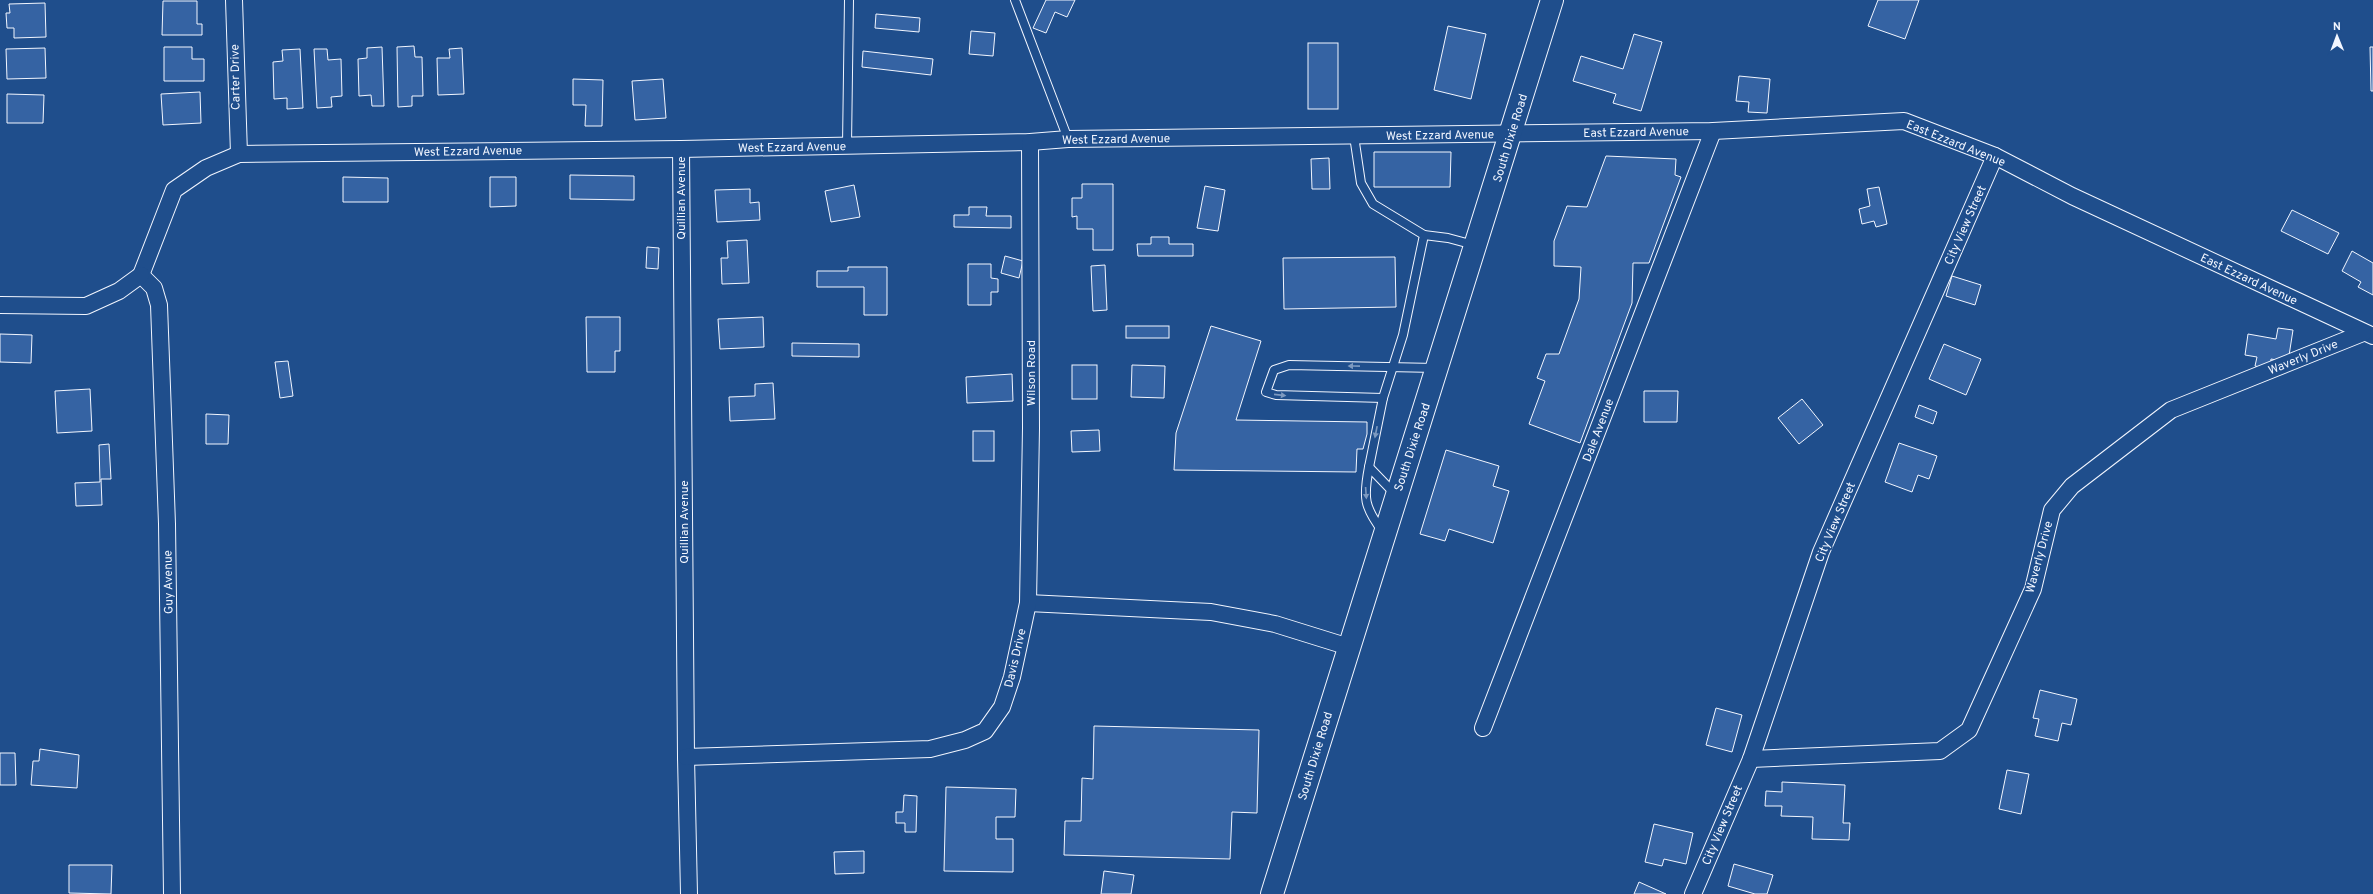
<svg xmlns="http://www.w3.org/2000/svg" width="2373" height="894" viewBox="0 0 2373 894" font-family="Overpass,sans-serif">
	<rect width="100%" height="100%" fill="#1f4e8c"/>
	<!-- building -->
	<g fill="#3563a3" stroke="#f2f6ff">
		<polygon points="1046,0 1075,0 1067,17 1055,12 1046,33 1033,28"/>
		<polygon points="1878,0 1919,0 1905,39 1868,26"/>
		<polygon points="163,1 197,1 197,24 202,24 202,35 162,35"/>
		<polygon points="45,3 46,37 14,38 14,28 7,28 6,13 10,13 9,4"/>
		<polygon points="876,14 920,18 919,32 875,28"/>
		<polygon points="1448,26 1486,34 1471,99 1434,90"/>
		<polygon points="971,31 995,33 993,56 969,54"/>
		<polygon points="1634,34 1662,42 1641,111 1613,103 1616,94 1573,81 1581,56 1623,69"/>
		<rect x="1308" y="43" width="30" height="66"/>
		<polygon points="414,46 415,57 422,57 423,96 412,96 412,106 398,107 397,47"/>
		<polygon points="164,47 192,47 192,59 204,59 204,81 164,81"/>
		<polygon points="382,47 384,106 372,106 371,95 359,96 358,59 367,58 367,48"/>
		<polygon points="2370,47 2373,47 2373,91 2371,91"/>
		<polygon points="45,48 46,78 7,79 6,49"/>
		<polygon points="462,48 464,94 438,95 437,58 450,58 449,49"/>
		<polygon points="300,49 303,108 287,109 287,98 274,99 273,62 283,61 282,50"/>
		<polygon points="314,49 327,49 328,60 341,59 342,96 331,97 332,107 317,108"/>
		<polygon points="863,51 933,59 931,75 862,67"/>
		<polygon points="1739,76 1770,79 1767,113 1748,112 1749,102 1736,101"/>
		<polygon points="573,79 603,80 602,126 585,126 586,105 573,105"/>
		<polygon points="663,79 666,118 635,120 632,81"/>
		<polygon points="200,92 201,123 163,125 161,94"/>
		<polygon points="7,94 44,95 43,123 7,123"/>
		<polygon points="1374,152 1451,152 1450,187 1374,187"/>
		<polygon points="1606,156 1676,159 1675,175 1681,177 1649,263 1633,263 1632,303 1580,443 1529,424 1545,381 1537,378 1546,354 1559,354 1579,299 1581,267 1554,266 1554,241 1567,206 1587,207"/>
		<polygon points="1329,158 1330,189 1312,189 1311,159"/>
		<polygon points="570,175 634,176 634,200 570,199"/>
		<polygon points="343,177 388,178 388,202 343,202"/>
		<polygon points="490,177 516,177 516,206 490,207"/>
		<polygon points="1082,184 1113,184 1113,250 1093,250 1093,229 1077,229 1077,216 1072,217 1072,198 1082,198"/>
		<polygon points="854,185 860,217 831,222 825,191"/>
		<polygon points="1205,186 1225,190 1218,231 1197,228"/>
		<polygon points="1879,187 1887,224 1876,227 1874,221 1862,224 1859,209 1870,206 1867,189"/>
		<polygon points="750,189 750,203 759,202 760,220 717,222 715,190"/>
		<polygon points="969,207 987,207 986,216 1011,216 1011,228 954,227 954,215 969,215"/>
		<polygon points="2292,210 2339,233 2328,254 2281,231"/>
		<polygon points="1151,237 1169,237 1169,244 1193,244 1193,256 1138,256 1137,244 1151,244"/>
		<polygon points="747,240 749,283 722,284 721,258 728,258 727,241"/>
		<polygon points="647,247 659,248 658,269 646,268"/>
		<polygon points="2352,251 2373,263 2373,295 2358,287 2361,282 2342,271"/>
		<polygon points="1005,256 1023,261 1019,278 1001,273"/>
		<polygon points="1395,257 1396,307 1284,309 1283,258"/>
		<polygon points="968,264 991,264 991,278 998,279 998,292 991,292 991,305 968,305"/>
		<polygon points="1105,265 1107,310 1093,311 1091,266"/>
		<polygon points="848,267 887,267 887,315 864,315 864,287 817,287 817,271 848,271"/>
		<polygon points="1952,276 1981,285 1975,305 1946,296"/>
		<polygon points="586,317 620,317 620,351 615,351 615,372 587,372"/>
		<polygon points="763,317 764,347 720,349 718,319"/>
		<rect x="1126" y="326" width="43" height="12"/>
		<polygon points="1211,326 1261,341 1236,420 1367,422 1367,434 1363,449 1357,449 1356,472 1174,470 1176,433"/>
		<polygon points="2278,328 2293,330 2288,362 2271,359 2270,369 2255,366 2257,357 2245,355 2248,334 2276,339"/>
		<polygon points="0,334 32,335 31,363 0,362"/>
		<polygon points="792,343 859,344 859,357 792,356"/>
		<polygon points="1944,344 1981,359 1966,395 1929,379"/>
		<polygon points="288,361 293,396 280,398 275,362"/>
		<rect x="1072" y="365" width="25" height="34"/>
		<polygon points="1132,365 1165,366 1164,398 1131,397"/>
		<polygon points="1012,374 1013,401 967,403 966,377"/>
		<polygon points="773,383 775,419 730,421 729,397 755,396 755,384"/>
		<polygon points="90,389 92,431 57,433 55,391"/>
		<polygon points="1644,391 1678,391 1677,422 1644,422"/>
		<polygon points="1802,399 1823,425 1799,444 1778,418"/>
		<polygon points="1919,405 1937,412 1933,424 1915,417"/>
		<polygon points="206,414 229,415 228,444 206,444"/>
		<polygon points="1099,430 1100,451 1072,452 1071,431"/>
		<rect x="973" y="431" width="21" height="30"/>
		<polygon points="1899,443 1937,456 1929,479 1918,475 1912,492 1885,482"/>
		<polygon points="109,444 111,479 101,479 102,505 76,506 75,483 100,482 99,445"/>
		<polygon points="1446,450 1499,466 1493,486 1509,491 1493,543 1449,529 1445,541 1420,534"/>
		<polygon points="2040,690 2077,699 2071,725 2062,723 2058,741 2035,736 2039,719 2033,718"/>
		<polygon points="1716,708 1742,715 1732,752 1706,745"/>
		<polygon points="1094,726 1259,730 1257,813 1232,812 1230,859 1064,855 1065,821 1081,821 1082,778 1093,779"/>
		<polygon points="40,749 79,755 77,788 31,785 33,761 39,761"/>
		<polygon points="0,753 15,753 16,785 0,785"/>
		<polygon points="2007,770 2029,774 2021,814 1999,809"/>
		<polygon points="1782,782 1845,785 1843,823 1850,823 1849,840 1812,839 1813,817 1781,816 1782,806 1765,806 1766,791 1782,792"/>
		<polygon points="946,787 1016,789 1015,817 996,817 996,839 1013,839 1013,872 944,871"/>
		<polygon points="904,795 917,796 916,832 905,832 905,823 896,823 896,812 903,812"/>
		<polygon points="1654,824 1693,833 1686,864 1664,859 1662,866 1645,862"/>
		<polygon points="864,851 864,873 835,874 834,852"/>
		<polygon points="1734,864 1773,875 1767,894 1755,894 1728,886"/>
		<polygon points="69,865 112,865 111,894 69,893"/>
		<polygon points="1104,871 1134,875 1131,894 1101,894"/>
		<polygon points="1639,882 1666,894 1634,894"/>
	</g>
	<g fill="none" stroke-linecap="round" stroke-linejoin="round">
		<!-- lane casing -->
		<g stroke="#f2f6ff" stroke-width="10">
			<g id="lane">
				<polyline points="1015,0 1068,139"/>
				<polyline points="1354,136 1361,183 1373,204 1424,235 1403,335 1383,398 1369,467"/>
				<polyline points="847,145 849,0"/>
				<polyline points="1424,235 1448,238 1474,245"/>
				<polyline points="1383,398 1276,395 1266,392 1274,370 1289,365 1436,368"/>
				<path d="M1383,532C1364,507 1363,498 1369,467L1395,494"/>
			</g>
		</g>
		<!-- street casing -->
		<g stroke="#f2f6ff" stroke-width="18">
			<g id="street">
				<polyline points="234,0 239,154"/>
				<polyline points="681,149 686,757 689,894"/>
				<polyline points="141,275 174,190 206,168 239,154 681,149 1030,142 1068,139 1713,131 1904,121 1995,156 2072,196 2373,336"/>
				<polyline points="141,275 154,288 159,305 167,524 172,894"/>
				<polyline points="0,305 86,306 119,291 141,275"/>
				<polyline points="1028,603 1211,612 1275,624 1349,647"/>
				<polyline points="1483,728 1713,131"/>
				<polyline points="686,757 930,749 965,740 985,731 1002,707 1012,677 1028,603 1031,428 1030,142"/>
				<polyline points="1751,759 1940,751 1969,730 2033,589 2052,510 2072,486 2171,410 2363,333"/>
				<polyline points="1693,894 1751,759 1821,552 1995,156"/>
			</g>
		</g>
		<!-- primary casing -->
		<g stroke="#f2f6ff" stroke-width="24">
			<polyline id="primary" points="1272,894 1552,0"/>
		</g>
		<!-- lane -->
		<use href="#lane" stroke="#1f4e8c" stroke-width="8"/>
		<!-- street -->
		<use href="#street" stroke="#1f4e8c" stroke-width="16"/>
		<!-- primary -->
		<use href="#primary" stroke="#1f4e8c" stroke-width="22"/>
	</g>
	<!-- one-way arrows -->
	<defs><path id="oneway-solid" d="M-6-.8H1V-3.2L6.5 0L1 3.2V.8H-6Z"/></defs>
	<g fill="#7e9ac0">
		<use href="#oneway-solid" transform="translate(1354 366) rotate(-179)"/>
		<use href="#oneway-solid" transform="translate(1280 395) rotate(6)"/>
		<use href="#oneway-solid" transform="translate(1376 432) rotate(101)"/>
		<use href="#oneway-solid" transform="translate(1366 493) rotate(86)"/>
	</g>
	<g text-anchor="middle" stroke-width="3" stroke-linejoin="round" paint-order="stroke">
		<!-- street labels -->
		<g font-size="12" fill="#f2f6ff" stroke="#1f4e8c">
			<text transform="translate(235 77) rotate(-91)" y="4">Carter Drive</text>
			<text transform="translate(1636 132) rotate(-1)" y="4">East Ezzard Avenue</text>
			<text transform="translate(1440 135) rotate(-1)" y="4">West Ezzard Avenue</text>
			<text transform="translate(1510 138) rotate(-73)" y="4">South Dixie Road</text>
			<text transform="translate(1116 139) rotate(-1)" y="4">West Ezzard Avenue</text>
			<text transform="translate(1956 143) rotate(22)" y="4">East Ezzard Avenue</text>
			<text transform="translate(792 147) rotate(-1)" y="4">West Ezzard Avenue</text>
			<text transform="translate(468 151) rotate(-1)" y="4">West Ezzard Avenue</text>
			<text transform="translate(681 198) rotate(-90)" y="4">Quillian Avenue</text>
			<text transform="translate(1965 225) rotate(-66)" y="4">City View Street</text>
			<text transform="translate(2249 279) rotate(25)" y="4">East Ezzard Avenue</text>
			<text transform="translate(2303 357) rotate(-22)" y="4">Waverly Drive</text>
			<text transform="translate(1031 373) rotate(-90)" y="4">Wilson Road</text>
			<text transform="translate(1598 430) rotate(-69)" y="4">Dale Avenue</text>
			<text transform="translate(1412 447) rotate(-72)" y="4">South Dixie Road</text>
			<text transform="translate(684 522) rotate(-90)" y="4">Quillian Avenue</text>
			<text transform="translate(1835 522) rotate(-67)" y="4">City View Street</text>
			<text transform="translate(2039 557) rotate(-75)" y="4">Waverly Drive</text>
			<text transform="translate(168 582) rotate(-91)" y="4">Guy Avenue</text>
			<text transform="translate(1015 658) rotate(-77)" y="4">Davis Drive</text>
			<text transform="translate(1315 756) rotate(-73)" y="4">South Dixie Road</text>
			<text transform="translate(1722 825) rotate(-67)" y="4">City View Street</text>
		</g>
	</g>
	<!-- north arrow -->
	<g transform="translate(2337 36) rotate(359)" stroke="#1f4e8c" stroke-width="3" paint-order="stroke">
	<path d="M0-3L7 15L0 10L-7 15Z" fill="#f2f6ff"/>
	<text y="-6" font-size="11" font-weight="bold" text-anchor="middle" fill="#f2f6ff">N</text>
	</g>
</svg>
